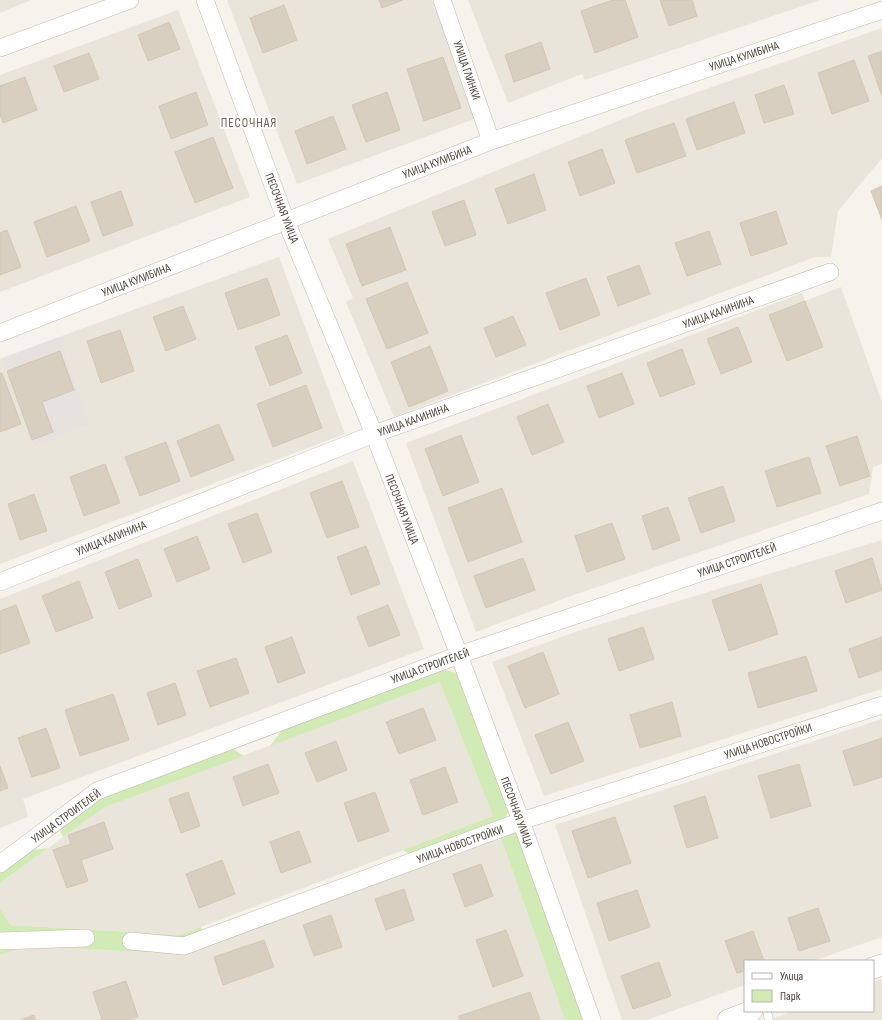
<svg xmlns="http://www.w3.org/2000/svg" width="882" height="1020" viewBox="0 0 882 1020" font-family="'Sofia Sans Condensed',sans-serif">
	<rect width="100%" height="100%" fill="#f6f3ec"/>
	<!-- residential -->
	<g fill="#eae5da">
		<polygon points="0,0 31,0 0,13"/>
		<polygon points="227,0 432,0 477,118 297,184"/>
		<polygon points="468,0 820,0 585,80 582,74 508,103"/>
		<polygon points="178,10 250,197 0,292 0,75"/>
		<polygon points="882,28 882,158 838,211 831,257 815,257 394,417 346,302 353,298 328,239 640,112"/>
		<polygon points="279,257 345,434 0,564 0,359 2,358 7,371 34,445 90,424 59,337"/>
		<polygon points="841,287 882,402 882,464 873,467 869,494 571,596 476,632 406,443 802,293 805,301"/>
		<polygon points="353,461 424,649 23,799 28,817 0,828 0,599"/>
		<polygon points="882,540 882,689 544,796 492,662 578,631"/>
		<polygon points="440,682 493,816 180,935 10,925 0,908 0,883 105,807"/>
		<polygon points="882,719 882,937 813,961 745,961 745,985 647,1020 622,1020 555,825"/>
		<polygon points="501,838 565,1020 0,1020 0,955 28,946 184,954"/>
		<polygon points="882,979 882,1020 768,1020 793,1011 873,1011 873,982"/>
	</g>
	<!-- industrial -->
	<polygon fill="#e6e2dd" points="59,337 90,424 34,446 2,358"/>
	<!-- green -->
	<g fill="#d2eab5">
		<polygon points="445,670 457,673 509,811 504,820 410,854 403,850 493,816 440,682 270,746 286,725 435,671"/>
		<polygon points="233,749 244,756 105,807 63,837 59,828 101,796"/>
		<polygon points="508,831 517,832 584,1020 565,1020 501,838 408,872 411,866"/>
		<polygon points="48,848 0,883 0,871 28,851"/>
		<polygon points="0,908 10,925 180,935 201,927 207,945 184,954 28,946 0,955"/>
	</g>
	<!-- building -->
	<g fill="#d8cfc1" stroke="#d3c7b4">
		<polygon points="379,0 403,0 382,8"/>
		<polygon points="613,0 625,0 638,37 595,53 581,11"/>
		<polygon points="660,0 692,0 697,16 669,26"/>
		<polygon points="284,5 297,40 263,53 250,18"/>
		<polygon points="169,22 180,49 148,61 138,35"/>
		<polygon points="541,42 550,69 514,82 505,55"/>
		<polygon points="882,51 882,96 868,56"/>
		<polygon points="89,53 99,79 64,92 54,66"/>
		<polygon points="443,57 461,108 424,121 407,69"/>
		<polygon points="854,60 869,101 832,114 818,73"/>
		<polygon points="25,77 37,110 3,123 0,115 0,86"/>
		<polygon points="784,85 794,114 764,123 755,95"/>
		<polygon points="196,92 208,125 171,139 159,106"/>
		<polygon points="387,92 400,130 366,142 352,105"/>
		<polygon points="734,102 745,133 697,150 686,119"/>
		<polygon points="333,116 346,149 307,164 295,131"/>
		<polygon points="674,123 686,156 637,173 625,140"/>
		<polygon points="213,137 233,188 195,203 175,152"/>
		<polygon points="602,149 615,183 580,196 568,162"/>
		<polygon points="534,174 546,210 508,224 495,189"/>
		<polygon points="882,186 882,220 871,191"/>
		<polygon points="121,191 133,225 103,236 91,202"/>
		<polygon points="464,200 476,235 445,246 432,212"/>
		<polygon points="76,206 90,241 47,257 34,222"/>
		<polygon points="776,211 787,244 751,256 740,223"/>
		<polygon points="390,227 406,270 362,286 346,244"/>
		<polygon points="7,230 21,267 0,275 0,233"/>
		<polygon points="709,231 721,264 687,276 675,243"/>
		<polygon points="639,265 650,294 618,306 607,277"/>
		<polygon points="267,278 280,315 238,330 225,293"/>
		<polygon points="586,278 600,315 560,330 546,293"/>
		<polygon points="407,282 428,333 387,349 366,299"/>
		<polygon points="805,301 823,347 787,361 769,315"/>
		<polygon points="183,306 196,339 166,351 153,317"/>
		<polygon points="513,316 526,345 496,357 484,328"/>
		<polygon points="738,327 752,362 721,374 707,339"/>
		<polygon points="120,330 134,371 101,383 87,341"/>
		<polygon points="287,335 302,373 270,386 255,347"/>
		<polygon points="430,346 448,391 409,407 391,362"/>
		<polygon points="682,349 695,384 660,397 647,363"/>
		<polygon points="60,351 74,390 42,402 53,432 32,440 7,371"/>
		<polygon points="0,373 2,373 21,424 0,432"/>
		<polygon points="622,373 634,404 599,418 587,386"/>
		<polygon points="306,385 322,428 273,447 257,404"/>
		<polygon points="548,404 564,442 532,455 517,417"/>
		<polygon points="219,424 234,460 191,477 177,441"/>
		<polygon points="461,435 479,482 443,496 425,449"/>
		<polygon points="857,436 870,476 840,486 826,446"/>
		<polygon points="166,442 180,481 140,496 125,457"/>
		<polygon points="809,457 821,493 777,507 765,471"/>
		<polygon points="105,464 120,503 84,516 70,477"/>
		<polygon points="342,481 359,527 327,538 310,493"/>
		<polygon points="723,486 735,521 701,533 688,498"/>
		<polygon points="502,488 522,542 468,562 448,508"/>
		<polygon points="34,494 47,531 20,540 8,504"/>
		<polygon points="668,507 680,540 653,550 642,516"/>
		<polygon points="257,513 272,552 243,563 228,524"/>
		<polygon points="612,523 625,559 587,572 575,536"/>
		<polygon points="197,536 210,569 177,582 164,549"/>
		<polygon points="366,546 380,584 351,595 337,557"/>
		<polygon points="523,558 535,590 486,608 474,576"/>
		<polygon points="872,558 882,590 846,603 835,571"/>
		<polygon points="138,559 152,596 119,609 105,572"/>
		<polygon points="79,581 93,618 56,632 42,596"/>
		<polygon points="761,584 778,634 729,651 712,600"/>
		<polygon points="16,605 30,643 0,654 0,611"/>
		<polygon points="388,605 400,635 369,647 357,617"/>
		<polygon points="643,627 654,659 619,671 608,639"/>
		<polygon points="292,637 305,673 278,683 265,647"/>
		<polygon points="882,637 882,670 859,678 849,649"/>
		<polygon points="543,652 559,694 525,708 508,666"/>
		<polygon points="806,656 817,691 758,708 748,673"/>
		<polygon points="236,658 249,693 210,707 197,671"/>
		<polygon points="175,683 186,715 158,725 147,693"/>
		<polygon points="113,694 129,740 80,756 65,710"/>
		<polygon points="672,702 681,736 640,748 630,715"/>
		<polygon points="423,708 436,740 399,754 386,722"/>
		<polygon points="568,722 584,761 551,774 535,735"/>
		<polygon points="46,728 60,768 32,777 18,738"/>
		<polygon points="882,738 882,777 854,786 843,751"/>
		<polygon points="336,741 347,770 317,782 305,753"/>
		<polygon points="268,764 279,793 243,806 233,777"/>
		<polygon points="799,764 811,806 771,818 758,776"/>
		<polygon points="0,766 8,788 0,791"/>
		<polygon points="445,767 458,802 423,815 410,780"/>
		<polygon points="188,792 200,826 181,833 169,799"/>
		<polygon points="375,792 389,831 358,842 344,803"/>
		<polygon points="705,796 718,838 687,848 674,806"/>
		<polygon points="615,817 631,863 588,878 572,831"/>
		<polygon points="104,822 113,849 81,860 88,881 67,888 53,850 71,844 68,835"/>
		<polygon points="299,831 311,862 281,873 270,842"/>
		<polygon points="222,860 235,894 199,908 186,874"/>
		<polygon points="481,864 493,896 465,907 453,874"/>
		<polygon points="404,889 414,920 386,930 375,899"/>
		<polygon points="637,890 650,927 609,941 597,903"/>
		<polygon points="818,908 830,941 799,951 788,918"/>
		<polygon points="331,915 342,947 314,956 303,925"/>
		<polygon points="506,930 523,976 493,987 476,940"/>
		<polygon points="753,931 764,961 745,961 745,971 737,973 725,941"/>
		<polygon points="264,940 274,967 223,985 214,957"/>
		<polygon points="659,962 671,996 633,1009 621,976"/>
		<polygon points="126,981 138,1017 128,1020 102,1020 93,992"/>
		<polygon points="530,992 540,1020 460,1020 459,1016"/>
		<polygon points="34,1015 36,1020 21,1020"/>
	</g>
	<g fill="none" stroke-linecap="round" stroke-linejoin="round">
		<!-- service casing -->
		<g stroke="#c2bbae" stroke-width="9">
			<polyline id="service" points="767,1011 769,1020"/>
		</g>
		<!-- minor casing -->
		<g stroke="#c2bbae" stroke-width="18">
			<g id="minor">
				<polyline points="205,0 286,221 374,434 459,655 521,821 592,1020"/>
				<polyline points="442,0 491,141"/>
				<polyline points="0,48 130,0"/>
				<polyline points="0,333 491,141 882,10"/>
				<polyline points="0,582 374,434 830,272"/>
				<polyline points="0,864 97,791 459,655 882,511"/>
				<polyline points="0,941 86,938"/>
				<polyline points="131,941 184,946 521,821 882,705"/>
			</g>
		</g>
		<!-- tertiary casing -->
		<g stroke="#c2bbae" stroke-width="22">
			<g id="tertiary">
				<polyline points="873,968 882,965"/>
				<polyline points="728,1020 752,1011"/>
			</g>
		</g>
		<!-- service -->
		<use href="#service" stroke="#fff" stroke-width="8"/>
		<!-- minor -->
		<use href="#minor" stroke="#fff" stroke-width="17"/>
		<!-- tertiary -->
		<use href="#tertiary" stroke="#fff" stroke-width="21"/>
	</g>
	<g text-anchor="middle" stroke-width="3.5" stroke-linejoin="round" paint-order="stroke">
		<!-- street labels -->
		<g font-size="12" fill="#4b4439" stroke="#fff">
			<text transform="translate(744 56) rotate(-18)" y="4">УЛИЦА КУЛИБИНА</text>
			<text transform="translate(467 70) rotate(71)" y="4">УЛИЦА ГЛИНКИ</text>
			<text transform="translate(437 162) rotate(-21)" y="4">УЛИЦА КУЛИБИНА</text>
			<text transform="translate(282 208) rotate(69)" y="4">ПЕСОЧНАЯ УЛИЦА</text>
			<text transform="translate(136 280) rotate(-21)" y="4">УЛИЦА КУЛИБИНА</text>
			<text transform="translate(718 312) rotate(-20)" y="4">УЛИЦА КАЛИНИНА</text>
			<text transform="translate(413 420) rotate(-20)" y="4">УЛИЦА КАЛИНИНА</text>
			<text transform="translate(402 509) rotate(69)" y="4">ПЕСОЧНАЯ УЛИЦА</text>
			<text transform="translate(111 538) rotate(-22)" y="4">УЛИЦА КАЛИНИНА</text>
			<text transform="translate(737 560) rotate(-19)" y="4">УЛИЦА СТРОИТЕЛЕЙ</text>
			<text transform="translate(430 666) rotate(-20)" y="4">УЛИЦА СТРОИТЕЛЕЙ</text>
			<text transform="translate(768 741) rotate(-18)" y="4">УЛИЦА НОВОСТРОЙКИ</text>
			<text transform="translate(517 812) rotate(70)" y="4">ПЕСОЧНАЯ УЛИЦА</text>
			<text transform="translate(66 816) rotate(-36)" y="4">УЛИЦА СТРОИТЕЛЕЙ</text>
			<text transform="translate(460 844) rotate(-20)" y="4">УЛИЦА НОВОСТРОЙКИ</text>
		</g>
		<!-- neighbourhood labels -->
		<g font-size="13" letter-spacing="1" fill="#6e6250" stroke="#fff">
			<text x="249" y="127">ПЕСОЧНАЯ</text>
		</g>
	</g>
	<!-- legend -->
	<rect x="744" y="960" width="130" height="52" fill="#ffffff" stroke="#b7b4b0"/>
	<rect x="752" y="973" width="20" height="6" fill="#ffffff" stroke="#b7b4b0"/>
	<text x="780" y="980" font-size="12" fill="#4b4439">Улица</text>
	<rect x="752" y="990" width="20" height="12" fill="#d2eab5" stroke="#b7b4b0"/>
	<text x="780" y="1000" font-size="12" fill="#4b4439">Парк</text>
</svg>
